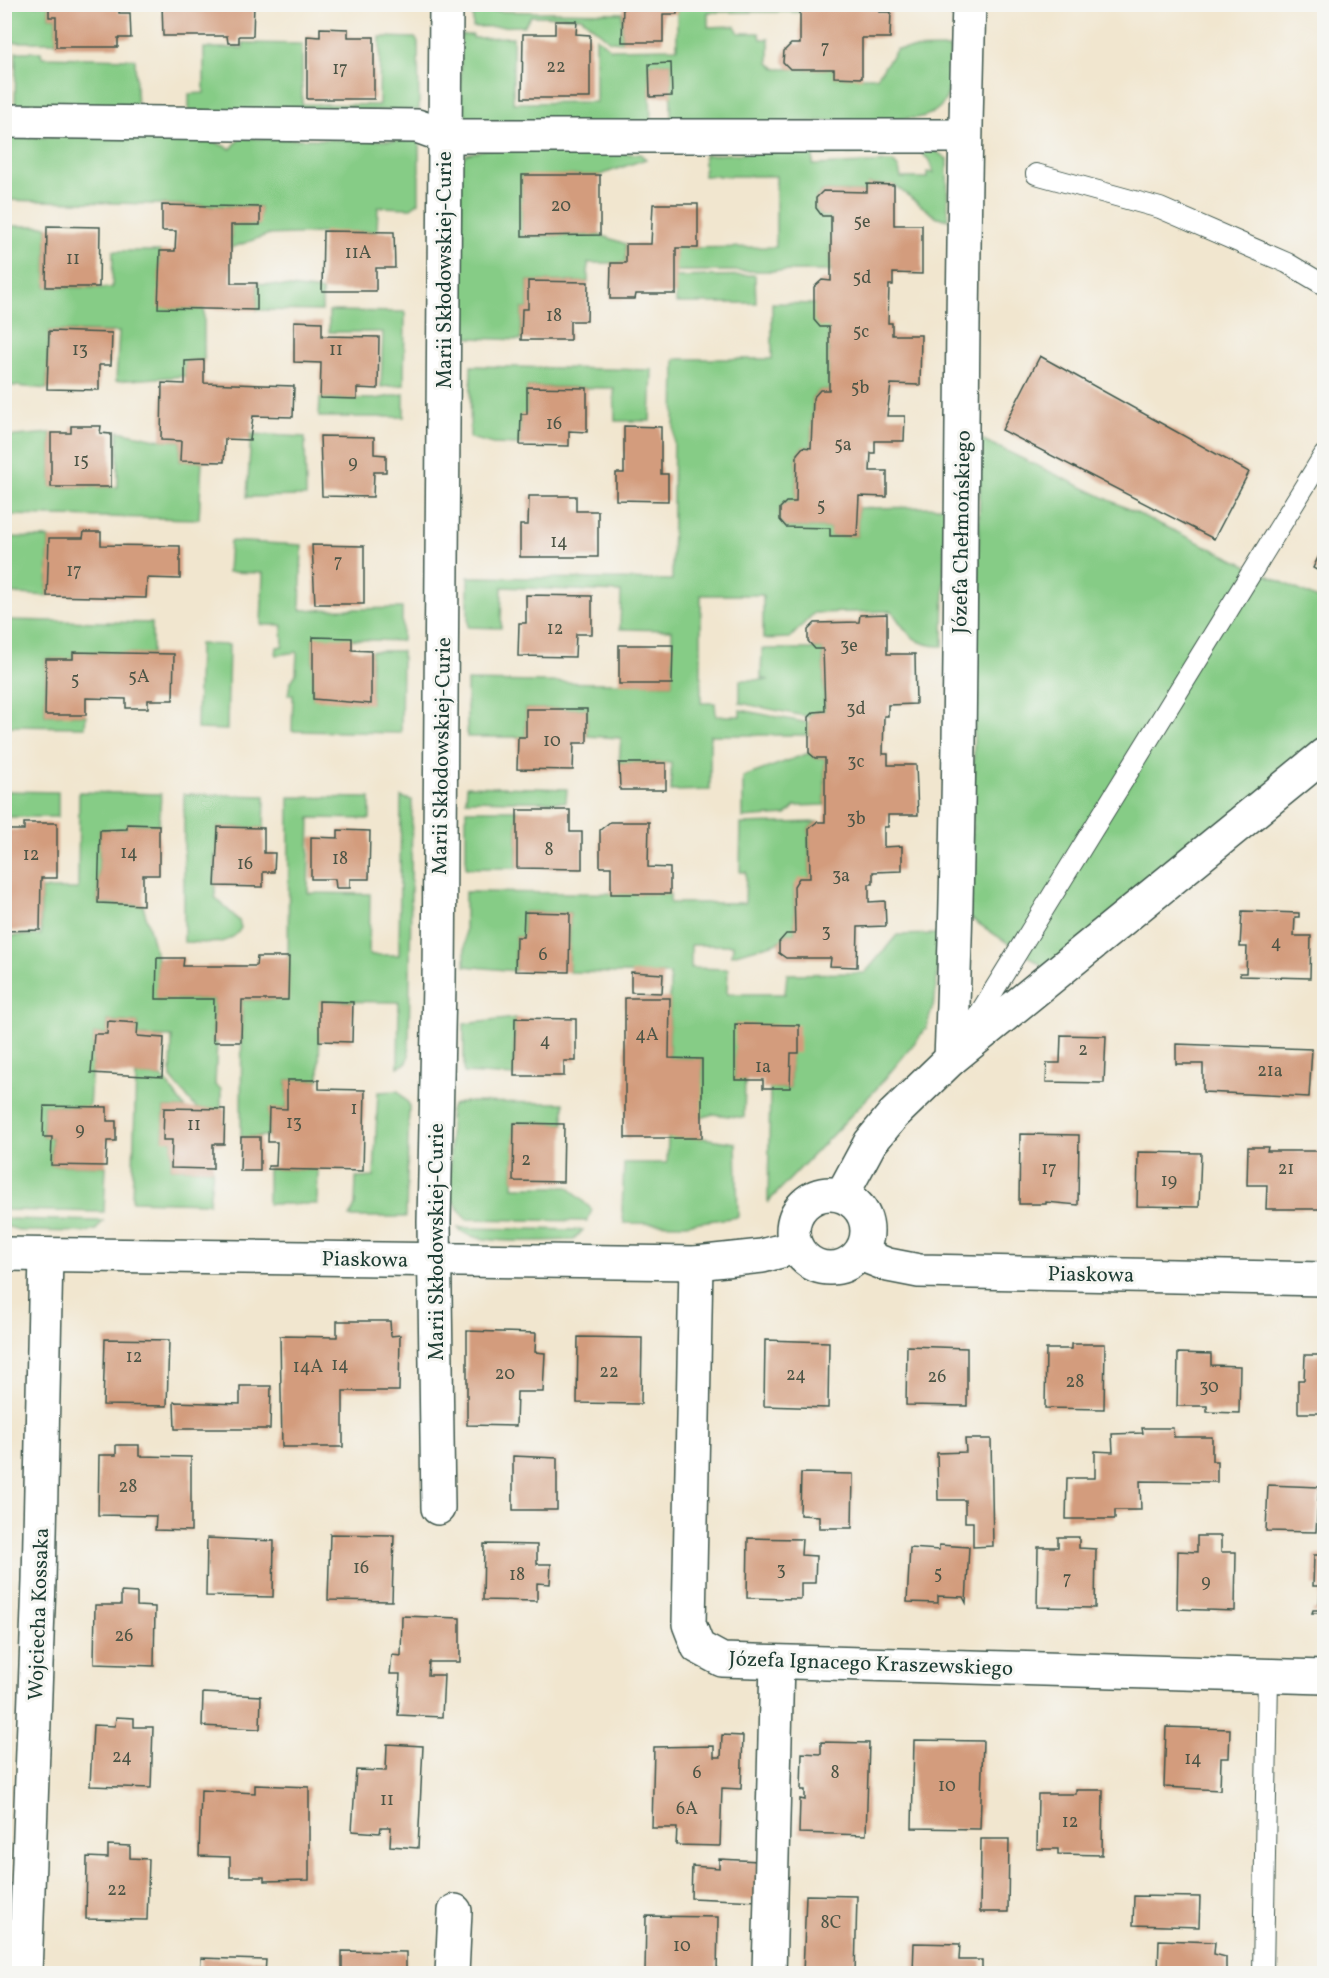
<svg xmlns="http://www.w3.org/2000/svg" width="1329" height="1978" viewBox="0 0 1329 1978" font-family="Vollkorn,serif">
	<rect width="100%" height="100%" fill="#f6f6f2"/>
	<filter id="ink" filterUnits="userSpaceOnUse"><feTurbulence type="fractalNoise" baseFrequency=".0167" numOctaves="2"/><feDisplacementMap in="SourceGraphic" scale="12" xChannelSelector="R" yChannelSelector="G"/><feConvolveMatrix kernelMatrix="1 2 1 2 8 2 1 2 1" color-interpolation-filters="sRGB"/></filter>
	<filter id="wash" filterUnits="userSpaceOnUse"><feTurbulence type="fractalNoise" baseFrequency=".008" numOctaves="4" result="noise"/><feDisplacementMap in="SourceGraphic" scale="24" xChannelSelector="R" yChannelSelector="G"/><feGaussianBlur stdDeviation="1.35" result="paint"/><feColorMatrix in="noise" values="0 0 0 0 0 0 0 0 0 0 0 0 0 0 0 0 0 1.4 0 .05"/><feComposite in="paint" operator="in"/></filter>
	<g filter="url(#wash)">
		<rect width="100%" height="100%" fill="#f1e6cf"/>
		<!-- green -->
		<g fill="#86cc86" stroke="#52845d" stroke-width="1.5" fill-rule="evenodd">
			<polygon points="4,5 49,5 49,17 56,17 56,42 5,42"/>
			<path d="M677,5H800V12H708V27L735,26L739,33H759L761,39H769V63L777,69H834L835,77H877L897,49L950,48C949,80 957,110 917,118L671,127V63L649,64L651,125L466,122L460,118L461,35H473V38L513,37V103L596,102V37L611,49L677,48Z"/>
			<polygon points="473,11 622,13 622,42 610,41 581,17 531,16 524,26 473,27"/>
			<polygon points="380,37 415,38 418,42 419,110 189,112 189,94 204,93 204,48 243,48 243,43 302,44 302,104 379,105"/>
			<polygon points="16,52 41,52 42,57 135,59 137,114 15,113"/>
			<polygon points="5,137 205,138 231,149 240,138 419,141 419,202 411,208 378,207 377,231 267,235 231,248 231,225 259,225 260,207 5,200"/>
			<path d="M928,146L947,159L948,220L935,216L894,185L868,184L867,192L822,191L816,198V208L822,216H831L830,271H675L676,248L776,247V176H704V155ZM918,150L930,161L934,173L927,172V178H901L899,169L893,162L813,165V156Z"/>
			<polygon points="487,149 640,154 646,159 600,175 522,176 522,236 600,235 626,244 626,263 588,263 588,282 528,281 528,309 522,309 521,340 471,338 464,336 459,329 460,163 467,154"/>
			<polygon points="5,226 47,226 46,287 112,288 113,251 160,251 159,307 204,309 204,360 185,361 185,376 116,381 119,332 49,331 47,389 5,385"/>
			<polygon points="755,275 756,303 676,303 675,277"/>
			<polygon points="257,283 322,291 322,311 257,310"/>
			<path d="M772,303L814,304L829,327V390H820L813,398L811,448L803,447L797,454L796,502H786L780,508V520L786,527L830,528L831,536H857L858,508L945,507L943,646C916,647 906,633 892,611L814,613L790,638L763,639V595H701V703H715L716,716H740V710L809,723V735H710V790L671,791V763H619L621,738L587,736V709H526V737H467V681L672,684V630L620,629L621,592L502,587L501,628L468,627V577L672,580L675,359H772Z"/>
			<polygon points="329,311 405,312 404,385 381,387 383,332 329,332"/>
			<polygon points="471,366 652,370 650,421 615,421 614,388 527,387 527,414 521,415 520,445 493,444 470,438"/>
			<polygon points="404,394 404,417 319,417 320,398 375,399"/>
			<polygon points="118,431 161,440 181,441 180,461 202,461 199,519 5,515 5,437 51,433 51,487 118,487"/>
			<polygon points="251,434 305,437 306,496 247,497"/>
			<polygon points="981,439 1324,602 1324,748 1053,973 970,918"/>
			<polygon points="4,537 49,538 47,596 5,593"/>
			<polygon points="230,541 302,545 300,610 402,608 402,641 313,638 313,698 371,703 371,651 402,651 401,733 292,731 293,695 288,695 290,683 296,674 297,652 276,655 277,647 283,646 282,625 261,625 263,573 228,572"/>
			<polygon points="5,620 152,623 152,654 73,652 73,659 46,659 45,715 86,715 85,727 5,726"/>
			<polygon points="199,644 229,645 227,730 197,729"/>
			<polygon points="762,649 823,649 825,711 814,712 809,717 740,703 740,680 769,680 761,678"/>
			<polygon points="809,753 815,758 825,758 825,805 795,806 786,815 743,818 743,777"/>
			<polygon points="467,786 567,789 566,802 466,800"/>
			<polygon points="5,791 58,792 58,817 5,817"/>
			<polygon points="79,792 161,794 159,825 127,824 127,829 100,830 98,903 143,905 157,958 157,999 214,999 213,1042 217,1042 215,1085 221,1089 221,1109 197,1109 171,1078 172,1037 137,1036 138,1023 108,1021 107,1034 94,1034 89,1107 44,1106 43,1137 52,1137 51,1165 106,1166 104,1212 5,1210 4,936 41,935 41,889 78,889"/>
			<path d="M184,794L265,796L264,828L218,827V855H215V897L239,921L241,928C230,948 204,942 184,942Z"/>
			<polygon points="289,797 370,798 370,819 310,818 308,893 370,894 369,955 399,955 401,797 412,800 409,1055 407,1063 398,1067 399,1002 320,1001 319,1080 287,1080 287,1109 269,1109 268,1136 241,1137 242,1000 288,1000"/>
			<rect x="466" y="810" width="51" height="58"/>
			<polygon points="817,822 809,828 810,878 794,886 795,934 786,934 779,942 732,955 733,945 691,945 691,968 728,969 727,994 785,994 787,974 865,973 897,935 941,934 935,999 926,1029 878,1087 768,1202 770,1088 790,1088 791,1053 736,1024 735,1079 745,1080 744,1118 713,1114 701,1118 702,1059 669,1058 670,974 569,972 570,913 524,912 523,937 516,937 515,971 465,966 465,892 670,894 670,903 745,903 746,872 740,872 741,824"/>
			<polygon points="515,1018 514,1076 464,1073 464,1024"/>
			<polygon points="136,1075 162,1077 185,1108 164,1108 163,1139 172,1140 171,1168 213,1169 209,1203 132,1201"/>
			<polygon points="398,1091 409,1104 406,1217 350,1217 355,1205 356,1178 374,1177 378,1092"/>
			<polygon points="464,1102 564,1103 564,1124 514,1123 513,1187 568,1187 592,1210 587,1221 466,1219 450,1197 450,1110 453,1105"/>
			<polygon points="668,1137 702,1138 736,1143 738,1217 685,1224 624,1223 622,1211 624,1163 667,1163"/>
			<polygon points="268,1169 318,1170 317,1204 268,1204"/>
			<polygon points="4,1219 5,1219 103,1221 96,1230 87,1232 22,1231 5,1226"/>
			<path d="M458,1228L583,1230L574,1240C549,1240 473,1247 458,1228Z"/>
		</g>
		<g id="blocks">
			<!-- building -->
			<g fill="#d39c7d">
				<polygon points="49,4 119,4 119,13 130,13 131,38 118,38 118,47 56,47 56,17 49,17"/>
				<polygon points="162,4 254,4 253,36 239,36 239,43 228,43 227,36 163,36"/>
				<rect x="477" y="4" width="31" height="4"/>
				<polygon points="623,4 677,4 677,14 663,14 663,42 622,42"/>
				<polygon points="800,4 879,4 879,12 891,12 890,38 862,38 862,78 834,77 834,69 790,69 783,62 784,51 791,44 800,44"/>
				<polygon points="555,21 577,21 576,34 590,35 590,98 522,98 523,34 555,34"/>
				<polygon points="320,28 348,29 348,37 374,37 374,99 307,99 307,36 320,37"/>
				<polygon points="671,63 672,96 650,97 649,64"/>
				<polygon points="522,175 600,175 600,235 522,236"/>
				<polygon points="867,184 894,185 894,225 922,225 922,274 893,273 893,285 889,285 888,323 892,323 892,335 921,335 920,385 891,384 887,416 905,416 904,441 875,441 875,453 871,453 870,471 887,471 887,497 859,496 857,536 830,536 830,528 786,527 780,520 780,508 786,502 796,502 797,454 803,447 811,448 813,398 820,390 829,390 829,327 820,327 814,320 814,287 822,280 831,281 831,216 822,216 816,208 816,198 823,191 867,192"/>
				<polygon points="653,204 698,204 698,248 676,248 676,294 636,294 635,299 610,299 611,263 626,263 626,244 651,244"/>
				<polygon points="162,205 260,207 260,225 231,225 231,283 257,283 257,310 158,308 160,251 175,251 176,231 162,231"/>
				<polygon points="47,226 100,227 99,287 46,287"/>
				<polygon points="323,231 394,232 395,268 376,268 376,291 322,291"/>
				<polygon points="528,281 588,282 587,321 570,321 570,340 521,340 522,309 528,309"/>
				<polygon points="294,321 322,322 322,336 379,337 378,389 357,388 357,399 320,398 321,363 294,362"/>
				<polygon points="49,331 112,333 111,365 99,365 99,390 47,389"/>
				<polygon points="1040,356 1249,472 1214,539 1002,430"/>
				<polygon points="204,360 204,383 294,386 293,417 253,416 250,440 225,439 224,462 180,461 181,441 161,440 162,383 185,384 185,361"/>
				<polygon points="527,387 587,388 587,432 569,431 569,446 520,445 521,414 527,414"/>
				<polygon points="71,426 101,426 100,433 111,434 111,487 51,487 51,433 71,433"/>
				<polygon points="624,426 661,427 661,474 668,474 668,501 616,500 616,473 624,473"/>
				<polygon points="320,436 374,437 374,454 386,455 386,472 374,472 373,497 322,496"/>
				<polygon points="529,496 576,496 576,511 598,511 598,557 520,557 520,525 528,525"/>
				<polygon points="84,532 101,532 101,545 180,546 180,579 147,578 146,598 47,596 49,538 83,538"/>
				<polygon points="312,545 364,546 364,604 315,604"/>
				<polygon points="1324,545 1324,574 1313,568"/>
				<polygon points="526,595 592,596 592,634 576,634 575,657 518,656 519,623 526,623"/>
				<polygon points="887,614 887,654 915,654 916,704 888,705 888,716 884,716 883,754 888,754 888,765 916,765 918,815 888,815 888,827 884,827 884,847 902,846 902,871 873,872 873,884 869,884 869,902 885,901 886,926 858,927 857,967 830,966 831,958 786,958 779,953 779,942 786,934 795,934 794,886 799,878 810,878 809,828 817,822 825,822 825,758 815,758 809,753 809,717 814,712 825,711 823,649 815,649 808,641 808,630 815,623 859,622 860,615"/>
				<polygon points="313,637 352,638 352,650 371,651 371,704 313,699"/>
				<polygon points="619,645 673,645 672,684 619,684"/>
				<polygon points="73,652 174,654 173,700 148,700 148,708 126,708 126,699 86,698 86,715 45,715 46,659 73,659"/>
				<polygon points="526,709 587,709 587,743 574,743 573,770 517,769 518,737 526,737"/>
				<polygon points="619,763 666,763 666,790 620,790"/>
				<polygon points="517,810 570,810 570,832 582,832 582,869 517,868"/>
				<polygon points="610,822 649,822 648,867 670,868 670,894 611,894 611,867 600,867 600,830"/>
				<polygon points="24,823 57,823 57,878 41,878 40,930 4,931 4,830 24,830"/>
				<polygon points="127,824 159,825 159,875 143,875 143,905 98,903 100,830 127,829"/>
				<polygon points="218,827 264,828 264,853 275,853 274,872 263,872 263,887 215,886"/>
				<polygon points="338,830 370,831 369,879 350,879 350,888 336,888 335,879 311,879 311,837 338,838"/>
				<polygon points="1242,911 1299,913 1299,917 1295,917 1294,936 1311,936 1310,978 1240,976 1240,973 1246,973 1247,947 1240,947"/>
				<polygon points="524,912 570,913 569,972 515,971 516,937 523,937"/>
				<polygon points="257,957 289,957 288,1000 242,1000 241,1042 213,1042 214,999 156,999 157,958 184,958 183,966 256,966"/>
				<polygon points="631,972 663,974 662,993 631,992"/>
				<polygon points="625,998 670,998 669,1058 702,1059 702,1138 625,1138"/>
				<polygon points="319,1001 353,1002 352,1042 319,1041"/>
				<polygon points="515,1018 576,1019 576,1061 564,1061 564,1076 514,1076"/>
				<polygon points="108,1021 138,1023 137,1036 164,1038 162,1077 91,1073 94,1034 107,1034"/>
				<polygon points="735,1024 799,1025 799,1053 791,1053 790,1088 763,1088 763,1080 735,1080"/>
				<polygon points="1061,1035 1106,1036 1104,1083 1046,1082 1047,1063 1060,1063"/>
				<polygon points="1176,1044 1312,1049 1309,1097 1203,1092 1203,1064 1176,1064"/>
				<polygon points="287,1080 319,1080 319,1089 365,1090 363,1171 268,1169 268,1166 276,1166 277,1142 268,1142 269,1108 287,1109"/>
				<polygon points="44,1106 107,1107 107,1121 116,1121 116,1141 107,1141 106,1166 51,1165 52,1137 43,1137"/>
				<polygon points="164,1108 225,1109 224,1144 213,1144 213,1169 171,1168 172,1140 163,1140"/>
				<polygon points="514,1123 564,1124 563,1182 513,1181"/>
				<polygon points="1020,1134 1079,1135 1078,1205 1046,1202 1046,1204 1019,1204"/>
				<polygon points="241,1137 260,1137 260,1171 240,1171"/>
				<polygon points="1248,1147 1268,1147 1267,1151 1324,1151 1323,1209 1266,1209 1267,1185 1247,1185"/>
				<polygon points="1138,1152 1201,1153 1199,1207 1137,1206"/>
				<polygon points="337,1321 390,1321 391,1336 400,1335 399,1391 343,1391 343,1447 282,1447 280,1336 337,1337"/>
				<polygon points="467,1331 536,1333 535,1352 545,1353 543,1392 517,1392 516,1426 467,1425"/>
				<polygon points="578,1337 642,1338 641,1404 577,1403"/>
				<polygon points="105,1339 169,1340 167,1406 103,1405"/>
				<polygon points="765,1340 829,1342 828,1408 764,1406"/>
				<polygon points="1071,1344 1105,1344 1104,1409 1045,1408 1046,1349 1071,1349"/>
				<polygon points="907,1346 967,1348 967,1406 906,1405"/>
				<polygon points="1178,1353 1211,1354 1211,1365 1240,1366 1239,1413 1207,1412 1207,1406 1177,1406"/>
				<polygon points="1305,1355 1324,1355 1324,1413 1298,1413 1298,1380 1304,1380"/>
				<polygon points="240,1386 271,1386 270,1429 175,1429 174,1402 240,1404"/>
				<polygon points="1142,1428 1173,1428 1174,1437 1212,1437 1212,1461 1217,1461 1217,1482 1140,1481 1141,1510 1115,1510 1115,1519 1066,1519 1067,1478 1095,1478 1095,1451 1113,1452 1112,1434 1143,1433"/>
				<polygon points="965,1439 991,1439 993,1546 973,1547 973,1522 965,1522 965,1500 938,1500 937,1453 966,1452"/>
				<polygon points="116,1445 139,1445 139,1456 191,1457 191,1531 155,1530 156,1516 98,1515 99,1455 116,1455"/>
				<polygon points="513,1456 557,1458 557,1510 513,1510"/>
				<polygon points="801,1473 853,1474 852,1528 819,1528 819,1516 800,1515"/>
				<polygon points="1268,1485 1319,1487 1316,1532 1266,1531"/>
				<polygon points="330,1534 394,1535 392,1601 328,1600"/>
				<polygon points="1197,1536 1221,1536 1221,1552 1236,1552 1235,1611 1177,1609 1178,1551 1197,1552"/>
				<polygon points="1058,1537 1079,1537 1079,1548 1096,1549 1095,1608 1037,1607 1038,1547 1058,1547"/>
				<polygon points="207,1538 274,1541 273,1597 206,1596"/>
				<polygon points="748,1538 802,1539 801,1555 816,1556 815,1583 801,1583 801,1599 747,1598"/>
				<polygon points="484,1544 537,1545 537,1564 551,1564 550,1584 537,1583 537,1601 483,1600"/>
				<polygon points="939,1545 969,1547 966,1603 963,1597 938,1596 938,1603 907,1602 910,1548 939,1550"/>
				<polygon points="1314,1555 1324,1555 1324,1613 1312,1613 1313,1610 1319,1610 1320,1586 1313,1586"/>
				<polygon points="121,1592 137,1593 137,1606 155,1607 154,1666 94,1664 95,1605 121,1605"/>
				<polygon points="402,1616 460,1618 460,1662 429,1662 428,1675 444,1675 442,1717 398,1715 400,1674 390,1674 392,1655 401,1656"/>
				<polygon points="203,1693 261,1696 260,1729 202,1726"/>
				<polygon points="116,1717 134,1718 134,1727 153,1727 151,1788 90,1786 93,1725 115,1726"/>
				<polygon points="1166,1727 1230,1729 1229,1758 1221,1758 1220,1790 1164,1787"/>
				<polygon points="722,1735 743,1736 741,1789 722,1788 720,1846 676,1845 677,1828 652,1828 654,1747 714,1746 714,1757 721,1757"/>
				<polygon points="914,1740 983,1741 980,1829 912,1828"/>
				<polygon points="821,1742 869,1743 866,1835 799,1833 800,1799 805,1800 805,1790 801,1790 802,1753 821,1754"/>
				<polygon points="387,1744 423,1746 418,1848 390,1846 391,1827 381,1827 380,1833 352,1831 356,1770 386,1771"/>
				<polygon points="255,1785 309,1787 309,1880 264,1881 264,1877 230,1877 230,1857 199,1856 201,1790 255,1793"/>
				<polygon points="1076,1790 1103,1790 1102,1855 1058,1854 1058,1849 1037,1849 1038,1794 1076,1794"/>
				<polygon points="981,1839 1009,1839 1008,1912 980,1912"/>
				<polygon points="108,1845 130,1846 130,1858 149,1859 147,1920 86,1919 87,1857 108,1858"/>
				<polygon points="719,1859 759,1861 758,1901 691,1898 692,1866 719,1868"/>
				<polygon points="806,1895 857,1896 855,1974 803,1974"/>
				<polygon points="1134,1896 1200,1897 1199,1927 1133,1925"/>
				<polygon points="646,1916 718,1917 717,1974 645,1974"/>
				<polygon points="1159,1940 1215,1942 1214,1954 1226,1957 1226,1974 1158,1973"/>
				<polygon points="914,1943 960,1944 959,1960 982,1960 982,1974 913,1973"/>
				<polygon points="342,1951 406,1952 406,1974 342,1974"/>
				<polygon points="201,1958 266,1960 265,1974 200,1974"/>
			</g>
		</g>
	</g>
	<g filter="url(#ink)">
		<use href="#blocks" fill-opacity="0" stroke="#3e564b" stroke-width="1.5"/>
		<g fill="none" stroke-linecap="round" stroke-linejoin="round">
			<!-- lane casing -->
			<g stroke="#3e564b" stroke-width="22">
				<g id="lane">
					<polyline points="1036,174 1160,208 1287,263 1324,285"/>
					<polyline points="965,1037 1324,455"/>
					<polyline points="1263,1974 1268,1676"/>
				</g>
			</g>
			<!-- street casing -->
			<g stroke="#3e564b" stroke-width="36">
				<g id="street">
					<polyline points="4,121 417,126 445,136 965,136"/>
					<path d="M951,1059C965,708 958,356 969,4"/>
					<circle cx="830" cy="1231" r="37"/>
					<polyline points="842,1195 870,1143 893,1115 951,1059 1324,755"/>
					<polyline points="4,1254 696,1263 762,1256 796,1247"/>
					<polyline points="860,1254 888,1265 919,1271 1324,1279"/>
					<polyline points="696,1263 689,1624 698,1647 722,1660 1324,1677"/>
					<polyline points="438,1508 434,1222 439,983 446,4"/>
					<polyline points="25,1974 39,1581 46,1255"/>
					<polyline points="452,1974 455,1911"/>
					<polyline points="769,1974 777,1662"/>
				</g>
			</g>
			<!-- lane -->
			<use href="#lane" stroke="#fff" stroke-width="20"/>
			<!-- street -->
			<use href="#street" stroke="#fff" stroke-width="33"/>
		</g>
	</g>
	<g text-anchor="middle" stroke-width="6" stroke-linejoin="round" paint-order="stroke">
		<!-- number labels -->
		<g font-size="18" fill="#4c5546">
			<text x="825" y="53">7</text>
			<text x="556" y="72">22</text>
			<text x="340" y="74">17</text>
			<text x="561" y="211">20</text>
			<text x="862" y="227">5e</text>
			<text x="358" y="258">11A</text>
			<text x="73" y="264">11</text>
			<text x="862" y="283">5d</text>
			<text x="554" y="321">18</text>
			<text x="861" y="337">5c</text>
			<text x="80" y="355">13</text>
			<text x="336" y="355">11</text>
			<text x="860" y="393">5b</text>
			<text x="554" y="429">16</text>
			<text x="843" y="450">5a</text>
			<text x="81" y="466">15</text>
			<text x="353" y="468">9</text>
			<text x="821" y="511">5</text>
			<text x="559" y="547">14</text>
			<text x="338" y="567">7</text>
			<text x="74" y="576">17</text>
			<text x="555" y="634">12</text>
			<text x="849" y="651">3e</text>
			<text x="139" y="682">5A</text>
			<text x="75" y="685">5</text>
			<text x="856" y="714">3d</text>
			<text x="552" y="746">10</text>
			<text x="856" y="767">3c</text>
			<text x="856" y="824">3b</text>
			<text x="549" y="855">8</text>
			<text x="129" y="858">14</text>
			<text x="31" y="860">12</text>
			<text x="340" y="864">18</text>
			<text x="245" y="869">16</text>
			<text x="841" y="881">3a</text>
			<text x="826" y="937">3</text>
			<text x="1276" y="948">4</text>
			<text x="543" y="960">6</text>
			<text x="647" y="1040">4A</text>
			<text x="545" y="1046">4</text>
			<text x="1083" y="1055">2</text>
			<text x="763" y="1072">1a</text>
			<text x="1270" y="1076">21a</text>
			<text x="354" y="1114">1</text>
			<text x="294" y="1128">13</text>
			<text x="194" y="1130">11</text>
			<text x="80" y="1135">9</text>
			<text x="526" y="1165">2</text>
			<text x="1049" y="1174">17</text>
			<text x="1286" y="1174">21</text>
			<text x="1169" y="1186">19</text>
			<text x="134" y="1362">12</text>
			<text x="340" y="1370">14</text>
			<text x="308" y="1372">14A</text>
			<text x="609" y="1377">22</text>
			<text x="505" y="1379">20</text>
			<text x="796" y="1380">24</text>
			<text x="937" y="1382">26</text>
			<text x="1075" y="1387">28</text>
			<text x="1209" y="1392">30</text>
			<text x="128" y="1492">28</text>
			<text x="361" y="1573">16</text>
			<text x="781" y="1575">3</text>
			<text x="938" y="1579">5</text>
			<text x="517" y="1580">18</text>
			<text x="1067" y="1584">7</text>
			<text x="1206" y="1587">9</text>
			<text x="124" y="1641">26</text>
			<text x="122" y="1762">24</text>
			<text x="1193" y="1764">14</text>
			<text x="697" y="1778">6</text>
			<text x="835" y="1778">8</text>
			<text x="947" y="1791">10</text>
			<text x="387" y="1805">11</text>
			<text x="687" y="1814">6A</text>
			<text x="1070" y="1827">12</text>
			<text x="117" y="1895">22</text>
			<text x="831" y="1928">8C</text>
			<text x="682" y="1951">10</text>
		</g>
		<!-- street labels -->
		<g font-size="21" fill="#1f3d34" stroke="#f6f6f2">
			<text transform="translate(444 270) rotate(-90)" y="7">Marii Skłodowskiej-Curie</text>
			<text transform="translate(961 532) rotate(-89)" y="7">Józefa Chełmońskiego</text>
			<text transform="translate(441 756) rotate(-89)" y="7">Marii Skłodowskiej-Curie</text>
			<text transform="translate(436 1242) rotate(-90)" y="7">Marii Skłodowskiej-Curie</text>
			<text transform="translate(365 1259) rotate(1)" y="7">Piaskowa</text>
			<text transform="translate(1091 1274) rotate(1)" y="7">Piaskowa</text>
			<text transform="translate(38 1614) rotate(-88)" y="7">Wojciecha Kossaka</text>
			<text transform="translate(871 1663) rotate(2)" y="7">Józefa Ignacego Kraszewskiego</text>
		</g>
	</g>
	<!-- margin -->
	<rect width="1329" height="1978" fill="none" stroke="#f6f6f2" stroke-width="24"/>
</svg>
